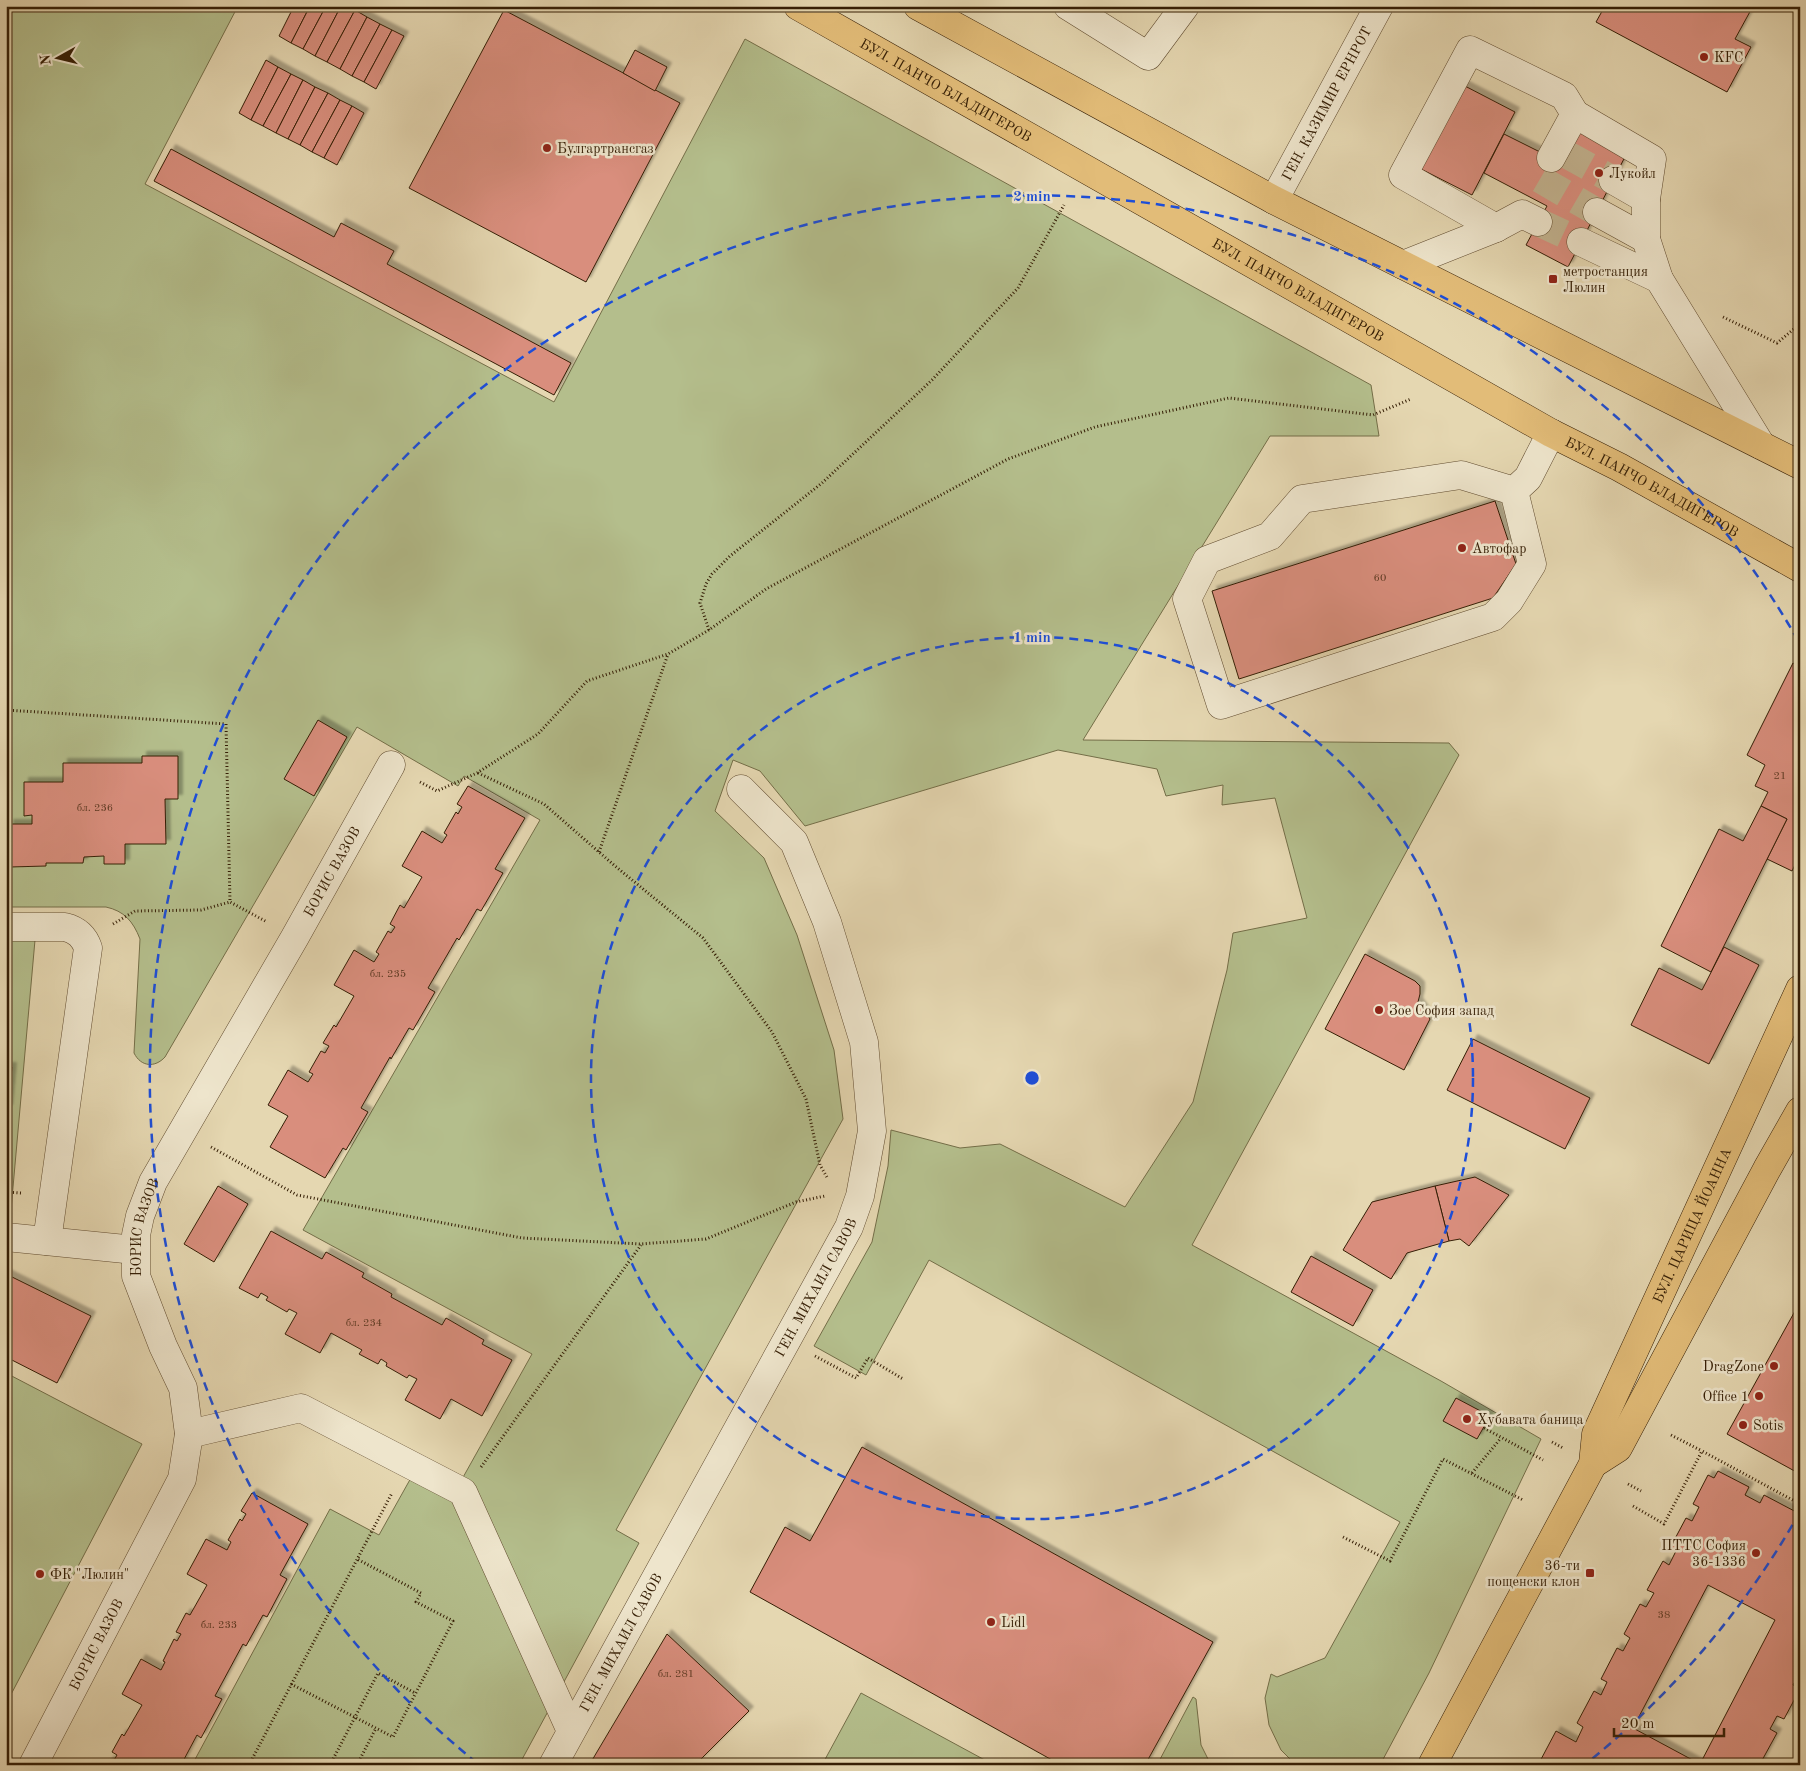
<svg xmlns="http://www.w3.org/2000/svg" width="1806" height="1771" viewBox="0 0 1806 1771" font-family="'Old Standard TT',serif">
	<defs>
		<filter id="shadow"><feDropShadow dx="4.5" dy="-4.5" stdDeviation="1" flood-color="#0004"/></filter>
	</defs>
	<rect width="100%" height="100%" fill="#e5d7b1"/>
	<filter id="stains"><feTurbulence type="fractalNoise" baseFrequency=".004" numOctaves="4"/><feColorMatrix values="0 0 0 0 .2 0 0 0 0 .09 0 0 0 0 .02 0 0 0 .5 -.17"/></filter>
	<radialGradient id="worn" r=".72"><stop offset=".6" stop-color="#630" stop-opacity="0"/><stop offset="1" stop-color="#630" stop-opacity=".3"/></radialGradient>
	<!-- green -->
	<g fill="#b4be8c" stroke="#746e48">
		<path d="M6,6H238L145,184L554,402L745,39L1371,385L1379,436H1270L1083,740L1449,743L1459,755L1192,1245L1441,1381L1541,1439L1429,1673L1380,1765H1296L1281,1750L1269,1725L1265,1698L1271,1674L1277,1677L1325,1658L1400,1522L929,1260L866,1375L814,1346L872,1242L888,1166L891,1130L960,1148L1000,1144L1125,1207L1193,1102L1227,970L1233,933L1307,918L1275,798L1222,805L1223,785L1166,796L1157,769L1058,750L805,826L760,771L733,760L715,811L764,858L797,935L834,1050L843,1119L616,1530L639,1543L519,1765H192L330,1509L379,1535L412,1476L452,1497L532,1354L303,1230L540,820L464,776L458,786L357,727L165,1057C155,1068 141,1067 134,1053L140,939C133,921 124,911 106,907H6Z"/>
		<polygon points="6,939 35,940 10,1221 6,1220"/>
		<polygon points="6,1373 142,1444 6,1704"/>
		<polygon points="861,1693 994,1765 822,1765"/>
		<polygon points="1193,1697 1196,1699 1201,1745 1211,1765 1157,1765"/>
	</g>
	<!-- building -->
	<g fill="#d98e7d" stroke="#351e05" fill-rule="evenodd" filter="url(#shadow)">
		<polygon points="294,6 310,6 291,43 279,36"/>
		<polygon points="310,6 326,6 303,49 291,43"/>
		<polygon points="326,6 341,6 315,56 303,49"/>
		<polygon points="341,6 348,6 355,10 327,62 315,56"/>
		<polygon points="1605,6 1749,6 1752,8 1735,39 1751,47 1727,92 1596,22"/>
		<polygon points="355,10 367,17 340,69 327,62"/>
		<polygon points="504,10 680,103 586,282 409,188"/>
		<polygon points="367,17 380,24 352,76 340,69"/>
		<polygon points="380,24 392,30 364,82 352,76"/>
		<polygon points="392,30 404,36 376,89 364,82"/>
		<polygon points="635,50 667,67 655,91 623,73"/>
		<polygon points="266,60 278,67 251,120 239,113"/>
		<polygon points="278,67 291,74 263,126 251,120"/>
		<polygon points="291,74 303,80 276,133 263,126"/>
		<polygon points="303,80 315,87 288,139 276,133"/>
		<polygon points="1463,85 1515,112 1472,195 1419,168"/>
		<polygon points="315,87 328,93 300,145 288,139"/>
		<polygon points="328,93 340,100 312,152 300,145"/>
		<polygon points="340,100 352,106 324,158 312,152"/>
		<polygon points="352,106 364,113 337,165 324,158"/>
		<polygon points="1578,127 1627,153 1568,267 1526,245 1547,206 1484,173 1504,134 1560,162"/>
		<polygon points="171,149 334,237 341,223 394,251 387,264 571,363 554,395 154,181"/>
		<polygon points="1495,501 1516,564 1493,598 1239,679 1212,591"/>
		<polygon points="1793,663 1800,667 1800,855 1792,871 1767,859 1787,819 1761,806 1768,792 1755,786 1765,765 1747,755"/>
		<polygon points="318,720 347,737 314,796 284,779"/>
		<polygon points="142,756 178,756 178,799 165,799 166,844 125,844 125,864 104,864 104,856 84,857 83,863 46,863 46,866 10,867 9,824 32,824 32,815 24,816 24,782 63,782 63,763 142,763"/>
		<polygon points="468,786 525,818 495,869 503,873 481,911 477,909 459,940 457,938 428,988 435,992 413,1030 409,1028 391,1059 390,1057 361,1108 368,1112 346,1150 343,1148 325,1178 270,1147 288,1116 268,1105 288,1070 308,1082 313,1074 309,1072 321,1051 325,1053 329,1046 323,1043 334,1025 336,1027 354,996 334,985 354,950 374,962 379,954 376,952 388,931 391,933 395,927 390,924 400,905 404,908 422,877 402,866 422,831 442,843 447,835 444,833 456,812 458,814 462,807 457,804"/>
		<polygon points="1761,806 1787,819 1711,972 1661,946 1719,829 1743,841"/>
		<polygon points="1724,947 1759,965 1709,1064 1631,1025 1659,968 1702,990"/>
		<polygon points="1365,954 1415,981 1420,986 1420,994 1418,1002 1430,1019 1404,1070 1325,1029"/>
		<polygon points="1473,1039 1590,1098 1565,1149 1447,1090"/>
		<polygon points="6,1067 12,1067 8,1109 6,1109"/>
		<polygon points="1475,1177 1509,1195 1469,1246 1460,1239 1449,1241 1435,1186"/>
		<polygon points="218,1186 248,1204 214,1262 184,1244"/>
		<polygon points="1435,1186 1449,1241 1407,1253 1391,1279 1343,1250 1372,1202"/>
		<polygon points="271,1231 322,1259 326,1252 364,1273 362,1277 392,1294 391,1297 442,1325 446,1318 484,1340 482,1344 512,1360 482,1416 451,1399 440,1419 405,1400 417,1379 409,1375 407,1378 386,1366 387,1363 381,1359 378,1364 359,1354 362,1350 331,1333 320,1353 285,1334 297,1313 289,1309 287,1312 266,1300 268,1297 261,1293 258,1298 239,1288"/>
		<polygon points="1311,1256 1373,1290 1353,1326 1291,1292"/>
		<polygon points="6,1274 91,1316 57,1383 6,1357"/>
		<polygon points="1800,1302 1800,1474 1727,1434"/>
		<polygon points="1456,1398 1490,1416 1477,1439 1443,1421"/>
		<polygon points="862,1447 1213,1642 1145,1765 1061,1765 750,1592 785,1527 810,1541"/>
		<path d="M1718,1471L1749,1487L1745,1495L1760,1503L1764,1495L1800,1514V1673L1793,1685L1800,1689L1784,1719L1777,1716L1770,1729L1777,1733L1760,1764L1754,1760L1751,1765H1538L1556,1731L1576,1742L1583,1727L1577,1723L1594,1691L1601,1695L1607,1682L1601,1679L1617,1648L1623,1651L1630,1638L1624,1634L1640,1604L1646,1607L1654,1593L1647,1590L1663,1561L1669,1565L1676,1551L1670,1548L1686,1518L1692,1521L1699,1507L1693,1504L1708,1475L1714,1478ZM1708,1585L1775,1620L1700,1764L1633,1728Z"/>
		<polygon points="252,1493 308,1524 280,1575 287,1579 267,1617 263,1615 246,1646 243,1644 215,1696 222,1699 201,1738 197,1735 181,1765 107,1765 110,1760 113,1762 117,1755 112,1752 122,1734 124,1736 142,1705 122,1694 141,1659 161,1670 165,1662 163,1661 174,1639 177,1641 181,1634 176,1632 186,1613 190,1615 207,1585 187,1574 206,1539 227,1550 231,1542 228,1540 240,1519 242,1521 246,1514 241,1511"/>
		<polygon points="667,1634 749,1711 695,1765 597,1765 591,1762"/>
	</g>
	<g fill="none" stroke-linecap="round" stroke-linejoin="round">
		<!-- minor-tunnel -->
		<g stroke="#c2b28f" stroke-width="28" stroke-dasharray="28 14" stroke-linecap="butt">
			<polyline points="1564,153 1613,180"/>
			<polyline points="1540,179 1597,212"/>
			<polyline points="1538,222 1581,242"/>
		</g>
		<!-- minor casing -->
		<g stroke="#614c30" stroke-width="29">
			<g id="minor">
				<polyline points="1068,6 1148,56 1185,6"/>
				<polyline points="1551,158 1575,114"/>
				<polyline points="1613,180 1646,199"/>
				<path id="s1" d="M1274,200L1379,6"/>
				<polyline points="1597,212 1646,239"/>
				<polyline points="1496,228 1403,175 1470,50 1564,96 1575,114 1652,159 1646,199 1646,239 1659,279 1761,445"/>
				<polyline points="1581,242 1659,279"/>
				<polyline points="1403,265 1496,228 1522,214 1538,222"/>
				<polyline points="1514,491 1532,564 1509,601 1493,617 1221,705 1187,599 1207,560 1270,536 1302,499 1461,475 1514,491 1528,478 1551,433"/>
				<path d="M6,927H65C77,930 84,936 88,948L47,1241"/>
				<polyline points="6,1237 135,1250"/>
				<polyline points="189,1434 301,1408 463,1492 571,1731"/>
				<path id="s2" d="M33,1765L182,1479L189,1434L183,1388L163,1346L136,1276V1235L140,1216L153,1182L295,937L391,765"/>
				<path id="s3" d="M553,1765L849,1227L860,1196L872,1131L864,1042L827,922L794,842L741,789"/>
			</g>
		</g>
		<!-- major casing -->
		<g stroke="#351e05" stroke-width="29">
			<g id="major">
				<path id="s4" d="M798,6L1551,433L1619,467L1800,568"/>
				<polyline points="918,6 1274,200 1800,465"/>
				<polyline points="1593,1464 1618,1448 1767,1169 1800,1111"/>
				<path id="s5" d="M1432,1765L1593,1464L1596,1434L1800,989"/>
			</g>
		</g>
		<!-- path -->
		<g stroke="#351e05" stroke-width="3" stroke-dasharray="1 2.5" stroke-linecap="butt">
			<polyline points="1723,317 1777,343 1800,324"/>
			<polyline points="709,630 700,603 706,584 712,574 730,556 822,483 932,380 1018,288 1064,205"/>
			<polyline points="6,710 226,724 230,902 267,922"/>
			<polyline points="478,773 544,804 615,866 703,938 772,1032 806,1099 820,1165 828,1179"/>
			<polyline points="420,782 437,791 477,773 538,734 587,681 668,654 709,630 766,589 1008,459 1095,427 1229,398 1373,415 1411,399"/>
			<polyline points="599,852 668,654"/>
			<polyline points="113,924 135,911 201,910 230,902"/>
			<polyline points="211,1147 297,1195 522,1238 641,1244 706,1239 796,1202 825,1196"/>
			<polyline points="6,1192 21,1193"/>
			<polyline points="815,1356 856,1378 868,1358 903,1379"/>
			<polyline points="1484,1428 1543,1460"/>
			<polyline points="1671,1435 1702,1451"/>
			<polyline points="1552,1442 1563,1448"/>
			<polyline points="481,1467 641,1245"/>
			<polyline points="1472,1473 1501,1438"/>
			<polyline points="1628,1484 1641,1491"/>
			<polyline points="1633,1506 1664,1524 1702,1451 1800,1504"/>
			<polyline points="1343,1537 1390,1561 1443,1459 1523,1500"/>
			<polyline points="291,1684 393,1737 453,1621 416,1602 421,1593 357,1559"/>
			<polyline points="249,1765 392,1493"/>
			<polyline points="330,1765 378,1673 415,1693"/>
			<polyline points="357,1765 376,1728"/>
		</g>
		<!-- minor -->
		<use href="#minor" stroke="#eee5cc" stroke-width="28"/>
		<!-- major -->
		<use href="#major" stroke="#e2bc78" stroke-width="28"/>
	</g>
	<!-- distance rings -->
	<g fill="none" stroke="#1d4ed8" stroke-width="2.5" stroke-dasharray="9 6">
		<circle cx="1032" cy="1078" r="441"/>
		<path d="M1800 1512A882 882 0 0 1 1587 1763M477 1763A882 882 0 1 1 1800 644"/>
	</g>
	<!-- markers -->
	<g fill="#8f2418" stroke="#eee5cc" stroke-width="2">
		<circle cx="1704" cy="57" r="5"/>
		<circle cx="547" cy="148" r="5"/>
		<circle cx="1599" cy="173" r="5"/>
		<rect x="1548" y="274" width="10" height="10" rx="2.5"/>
		<circle cx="1462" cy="548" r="5"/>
		<circle cx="1379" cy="1010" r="5"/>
		<circle cx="1774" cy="1366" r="5"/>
		<circle cx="1759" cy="1396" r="5"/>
		<circle cx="1467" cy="1419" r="5"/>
		<circle cx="1743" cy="1425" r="5"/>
		<circle cx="1756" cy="1553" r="5"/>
		<rect x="1585" y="1568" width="10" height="10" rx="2.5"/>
		<circle cx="40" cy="1574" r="5"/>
		<circle cx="991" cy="1622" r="5"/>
	</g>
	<g text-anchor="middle" stroke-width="5" stroke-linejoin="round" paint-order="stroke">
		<!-- number labels -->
		<g font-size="11" fill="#5e3a23">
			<text x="1380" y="581">60</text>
			<text x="1780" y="779">21</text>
			<text x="95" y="811">бл. 236</text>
			<text x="388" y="977">бл. 235</text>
			<text x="364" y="1326">бл. 234</text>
			<text x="1664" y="1618">38</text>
			<text x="219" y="1628">бл. 233</text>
			<text x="676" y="1677">бл. 281</text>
		</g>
		<!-- poi labels -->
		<g font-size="14" fill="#351e05" stroke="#eee5cc" text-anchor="start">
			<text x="1714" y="62">KFC</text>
			<text x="557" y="153">Булгартрансгаз</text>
			<text x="1609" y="178">Лукойл</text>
			<text x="1563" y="276">метростанция<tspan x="1563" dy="16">Люлин</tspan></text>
			<text x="1472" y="553">Автофар</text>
			<text x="1389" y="1015">Зое София запад</text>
			<text x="1764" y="1371" text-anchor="end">DragZone</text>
			<text x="1749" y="1401" text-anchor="end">Office 1</text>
			<text x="1477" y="1424">Хубавата баница</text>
			<text x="1753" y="1430">Sotis</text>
			<text x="1746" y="1550" text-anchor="end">ПТТС София<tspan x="1746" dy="16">36-1336</tspan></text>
			<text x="1580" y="1570" text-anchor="end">36-ти<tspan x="1580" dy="16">пощенски клон</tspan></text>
			<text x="50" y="1579">ФК "Люлин"</text>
			<text x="1001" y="1627">Lidl</text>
		</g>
		<!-- street labels -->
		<g font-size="14" fill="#351e05" stroke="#eee5cc">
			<text dy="5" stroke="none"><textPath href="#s4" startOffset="170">БУЛ. ПАНЧО ВЛАДИГЕРОВ</textPath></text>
			<text dy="5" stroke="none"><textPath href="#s1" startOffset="110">ГЕН. КАЗИМИР ЕРНРОТ</textPath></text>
			<text dy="5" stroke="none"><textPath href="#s4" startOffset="575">БУЛ. ПАНЧО ВЛАДИГЕРОВ</textPath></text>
			<text dy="5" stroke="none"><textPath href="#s4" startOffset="980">БУЛ. ПАНЧО ВЛАДИГЕРОВ</textPath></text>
			<text dy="5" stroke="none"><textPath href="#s2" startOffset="991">БОРИС ВАЗОВ</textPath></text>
			<text dy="5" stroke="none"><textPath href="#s5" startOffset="601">БУЛ. ЦАРИЦА ЙОАННА</textPath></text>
			<text dy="5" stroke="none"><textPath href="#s2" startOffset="586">БОРИС ВАЗОВ</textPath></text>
			<text dy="5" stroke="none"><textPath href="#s3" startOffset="545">ГЕН. МИХАИЛ САВОВ</textPath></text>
			<text dy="5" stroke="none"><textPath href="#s3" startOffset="140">ГЕН. МИХАИЛ САВОВ</textPath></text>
			<text dy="5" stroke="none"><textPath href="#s2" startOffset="136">БОРИС ВАЗОВ</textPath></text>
		</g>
	</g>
	<circle cx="1032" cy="1078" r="8" fill="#1d4ed8" stroke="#eee5cc" stroke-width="2.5"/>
	<g font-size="15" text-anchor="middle" font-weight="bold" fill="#1d4ed8" stroke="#eee5cc" stroke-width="5" stroke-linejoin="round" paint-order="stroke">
		<text x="1032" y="201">2 min</text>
		<text x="1032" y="642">1 min</text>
	</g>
	<!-- margin -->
	<rect width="1806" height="1771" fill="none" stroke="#e5d7b1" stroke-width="25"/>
	<rect x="8" y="8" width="1791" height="1756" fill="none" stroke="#351e05" stroke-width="2.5"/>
	<rect x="12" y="12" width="1781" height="1746" fill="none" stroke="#351e05"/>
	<!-- north arrow -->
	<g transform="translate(58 58) rotate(262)" stroke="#eee5cc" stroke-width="4" paint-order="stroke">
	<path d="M0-4L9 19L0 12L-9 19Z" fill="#351e05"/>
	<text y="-8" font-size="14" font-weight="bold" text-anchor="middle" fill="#351e05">N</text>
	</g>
	<!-- scale -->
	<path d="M1614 1728v8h110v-8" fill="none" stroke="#351e05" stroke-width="2.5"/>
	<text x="1621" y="1728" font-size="15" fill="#351e05" stroke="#eee5cc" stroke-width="4" paint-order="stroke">20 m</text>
	<rect width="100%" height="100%" filter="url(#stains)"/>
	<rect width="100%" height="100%" fill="url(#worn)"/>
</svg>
